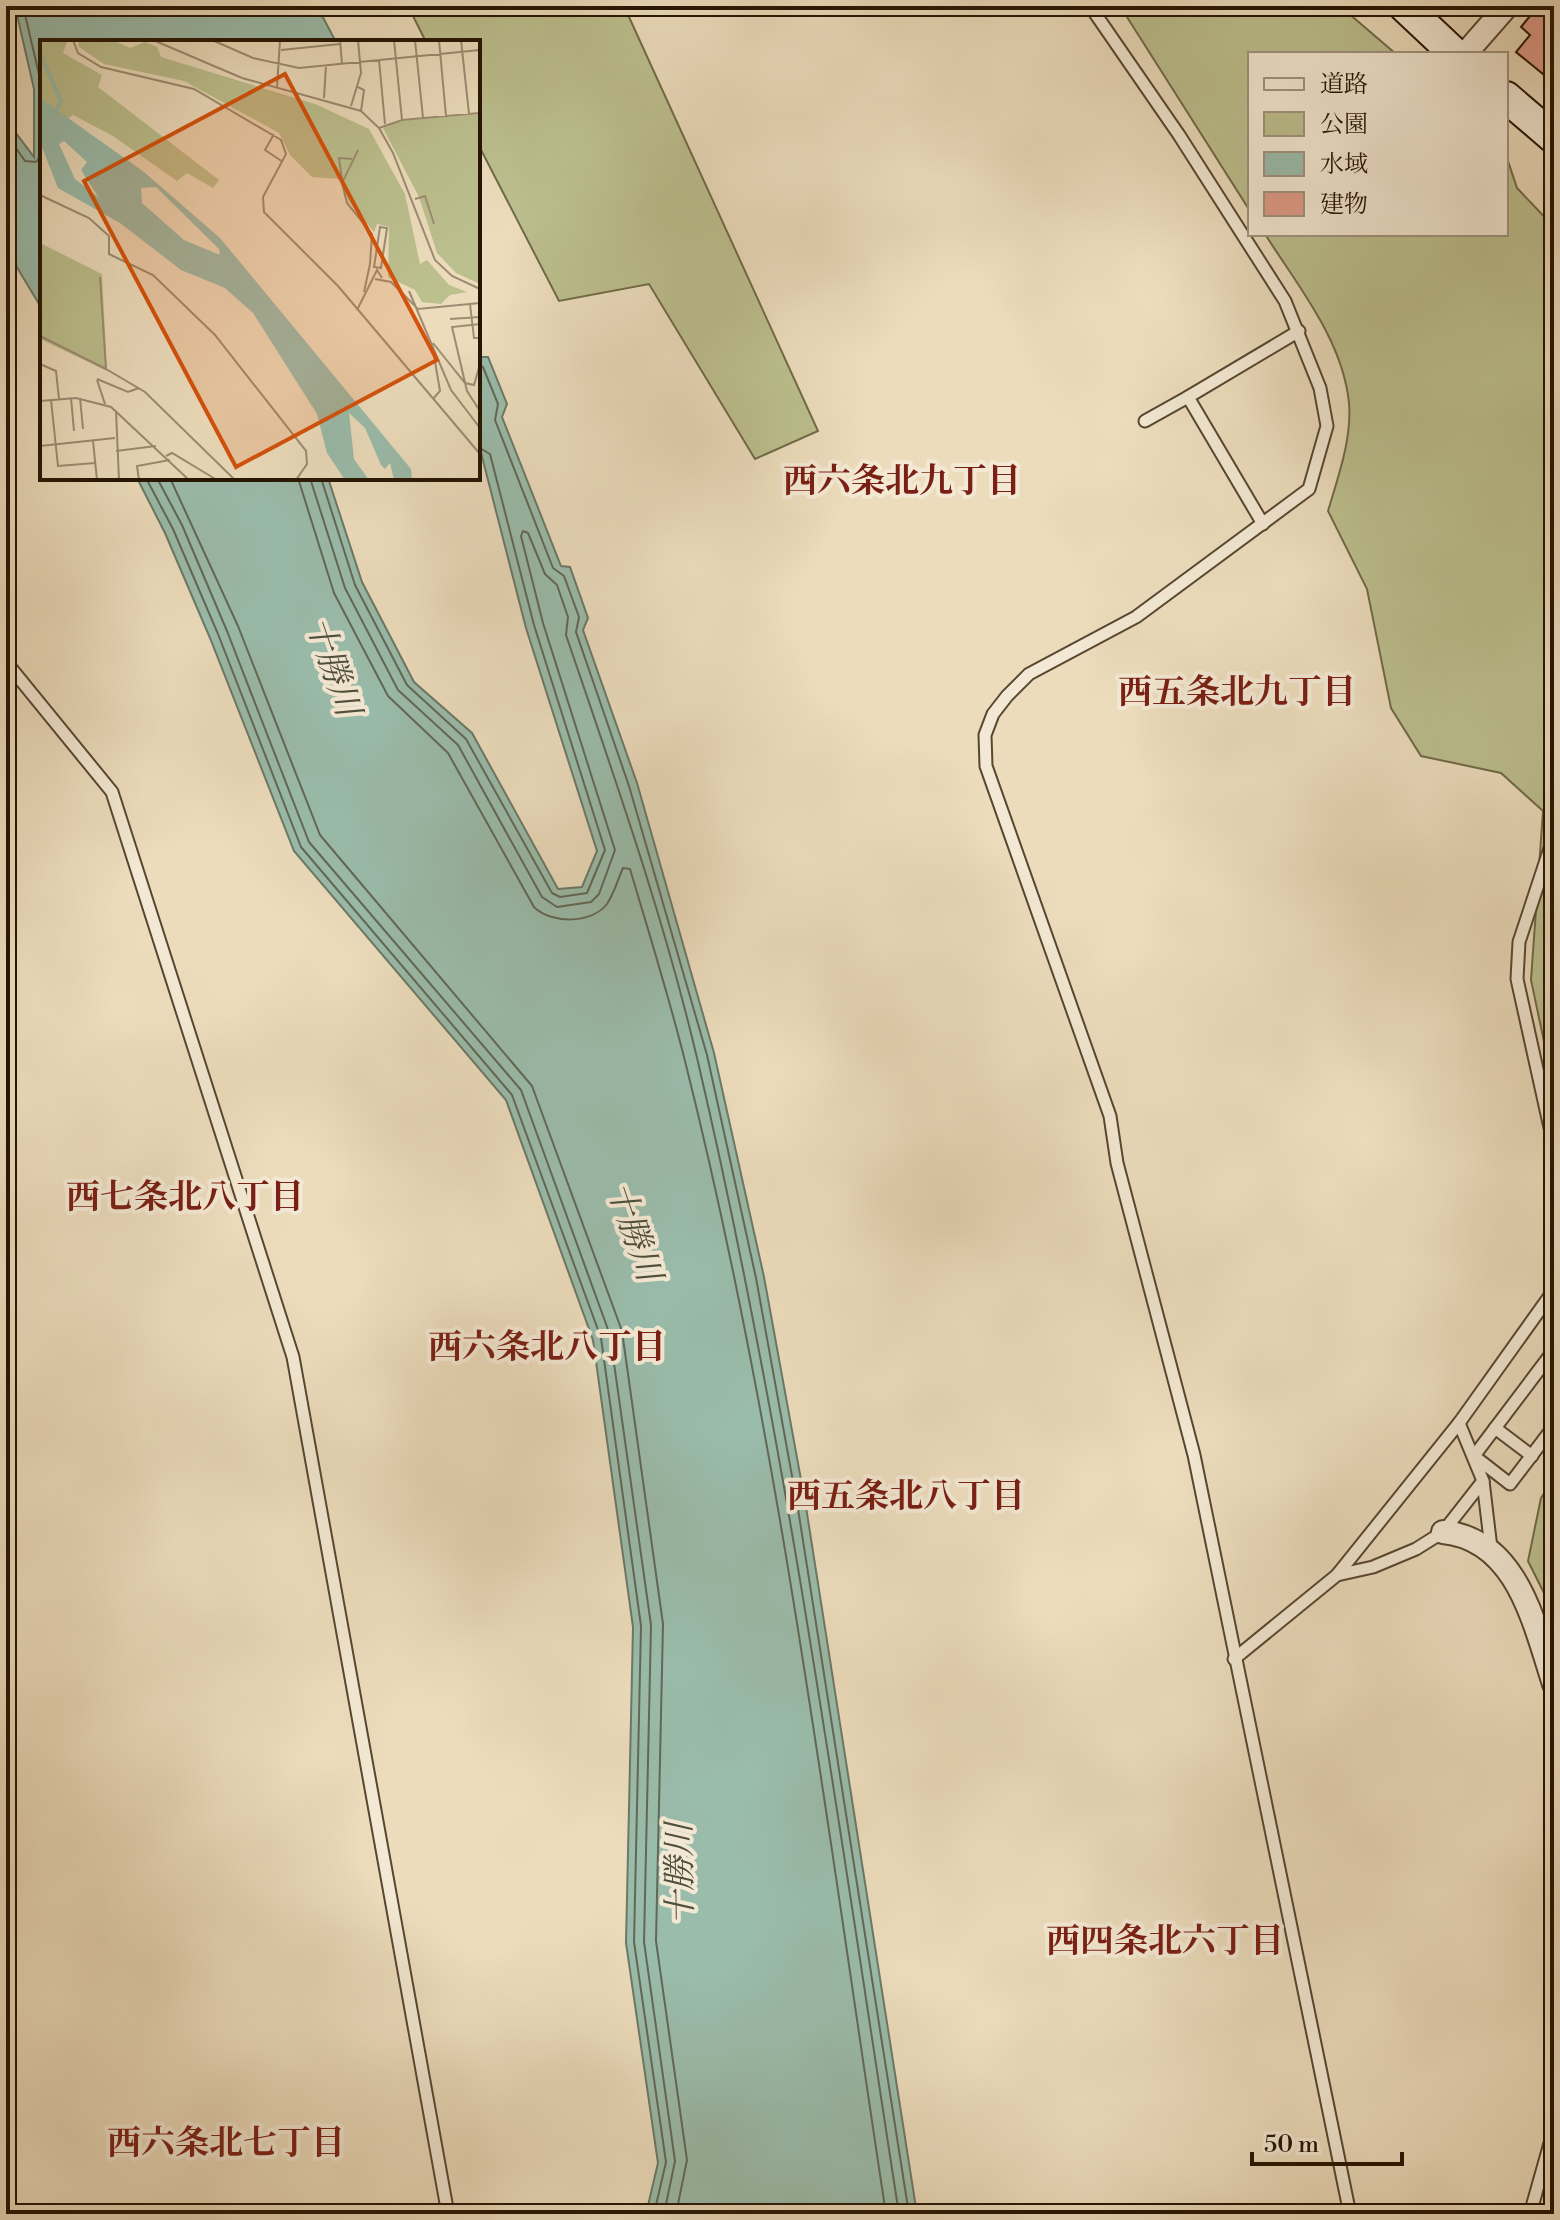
<svg xmlns="http://www.w3.org/2000/svg" width="1560" height="2220" viewBox="0 0 1560 2220" font-family="'Libre Bodoni','Noto Serif JP',serif">
	<rect width="100%" height="100%" fill="#ecdcbc"/>
	<filter id="stains"><feTurbulence type="fractalNoise" baseFrequency=".0025" numOctaves="4"/><feColorMatrix values="0 0 0 0 .2 0 0 0 0 .09 0 0 0 0 .02 0 0 0 .5 -.17"/></filter>
	<radialGradient id="worn" r=".72"><stop offset=".6" stop-color="#630" stop-opacity="0"/><stop offset="1" stop-color="#630" stop-opacity=".3"/></radialGradient>
	<!-- green -->
	<g fill="#bcbf8e" stroke="#706a48" stroke-width="2">
		<polygon points="408,6 624,6 818,431 755,459 649,284 559,301 478,144 478,42 426,42"/>
		<polygon points="1120,6 1340,6 1396,54 1250,54 1250,211"/>
		<path d="M1506,155L1517,188L1554,227V1089L1531,980L1543,811L1501,773L1421,756L1391,708L1367,589L1328,511C1338,477 1352,439 1349,403C1343,340 1297,285 1265,234H1506Z"/>
		<polygon points="1554,1479 1554,1613 1528,1561 1541,1498"/>
	</g>
	<!-- water -->
	<g fill="#9abcab" stroke="#6b7967" stroke-width="2">
		<polygon points="15,6 317,6 336,42 42,42 42,309 6,249 6,120 34,157 34,89"/>
		<polygon points="478,357 488,357 507,404 502,417 561,566 570,567 588,618 583,630 637,783 714,1053 764,1277 806,1507 917,2214 646,2214 658,2163 626,1943 633,1627 593,1340 506,1100 294,851 210,638 165,533 137,478 328,478 362,582 414,682 472,733 558,889 582,887 597,851 526,628 478,441"/>
	</g>
	<g fill="none" stroke-linecap="round" stroke-linejoin="round">
		<!-- shore -->
		<g stroke="#606856" stroke-width="2">
			<polyline points="23,6 42,87"/>
			<polyline points="6,134 25,161 36,162 41,155 42,118"/>
			<polyline points="478,365 483,367 498,404 495,420 553,568 564,576 579,617 576,632 629,786 707,1055 756,1278 798,1509 909,2214"/>
			<polyline points="146,478 173,529 218,634 301,847 512,1095 601,1338 641,1626 634,1942 666,2162 654,2214"/>
			<polyline points="157,478 182,525 227,631 309,842 521,1090 610,1335 651,1625 644,1942 675,2161 664,2214"/>
			<polyline points="170,478 238,626 320,835 532,1086 622,1331 663,1624 656,1941 687,2160 676,2214"/>
			<path d="M298,478L334,593L388,696L448,753L534,907C551,924 591,924 607,904C614,894 618,879 623,868L630,869C649,933 669,997 685,1061C780,1439 827,1829 886,2214"/>
			<path d="M310,478L345,588L398,690L458,745L542,897L557,907L591,902L599,894L615,850L543,623L521,536L523,531L528,533L545,574L557,585L568,617L566,635C614,776 664,917 698,1062C787,1442 839,1829 899,2214"/>
			<polyline points="321,478 355,585 407,685 466,739 552,893 560,897 587,893 605,850 534,625 490,454 478,447"/>
		</g>
	</g>
	<!-- building -->
	<polygon fill="#e09c8a" stroke="#251402" stroke-width="2" points="1538,6 1554,6 1554,43 1546,54 1554,60 1543,74 1516,52 1530,35 1521,27"/>
	<g fill="none" stroke-linecap="round" stroke-linejoin="round">
		<!-- service casing -->
		<g stroke="#574630" stroke-width="15">
			<g id="service">
				<polyline points="1090,6 1179,135 1285,301 1320,388 1327,426 1309,489 1136,617 1029,674 1007,696 993,714 985,735 986,766 1110,1116 1117,1163 1194,1455 1350,2214"/>
				<polyline points="1145,421 1188,397"/>
				<polyline points="1263,524 1188,397 1299,331"/>
				<polyline points="6,662 112,792 293,1357 448,2214"/>
				<polyline points="1554,836 1519,942 1517,979 1554,1146"/>
				<polyline points="1554,1350 1474,1456 1510,1484 1554,1426"/>
				<polyline points="1459,1423 1554,1290"/>
				<polyline points="1495,1428 1532,1456"/>
				<polyline points="1337,1575 1459,1423 1483,1481"/>
				<polyline points="1234,1659 1337,1575 1373,1567 1416,1549 1443,1532 1483,1481 1491,1548"/>
				<polyline points="1530,2214 1554,2129"/>
			</g>
		</g>
		<!-- minor casing -->
		<g stroke="#574630" stroke-width="26">
			<g id="minor">
				<polyline points="1465,54 1507,6"/>
				<path d="M1443,1532C1517,1539 1534,1623 1554,1684"/>
			</g>
		</g>
		<!-- secondary casing -->
		<g stroke="#251402" stroke-width="34">
			<g id="secondary">
				<polyline points="1404,6 1455,54"/>
				<polyline points="1506,97 1554,138"/>
			</g>
		</g>
		<!-- service -->
		<use href="#service" stroke="#f3e8d3" stroke-width="11"/>
		<!-- minor -->
		<use href="#minor" stroke="#f3e8d3" stroke-width="22"/>
		<!-- secondary -->
		<use href="#secondary" stroke="#f3e8d3" stroke-width="30"/>
	</g>
	<g text-anchor="middle" stroke-width="8" stroke-linejoin="round" paint-order="stroke">
		<!-- neighbourhood labels -->
		<g font-size="34" font-weight="bold" fill="#7a1f14" stroke="#f3e8d3">
			<text x="902" y="492">西六条北九丁目</text>
			<text x="1237" y="703">西五条北九丁目</text>
			<text x="185" y="1208">西七条北八丁目</text>
			<text x="547" y="1358">西六条北八丁目</text>
			<text x="906" y="1507">西五条北八丁目</text>
			<text x="1165" y="1952">西四条北六丁目</text>
			<text x="226" y="2154">西六条北七丁目</text>
		</g>
		<!-- water labels -->
		<g font-size="34" font-style="italic" fill="#4e4f3d" stroke="#f3e8d3">
			<text transform="translate(334 666) rotate(71)" y="12">十勝川</text>
			<text transform="translate(635 1231) rotate(71)" y="12">十勝川</text>
			<text transform="translate(679 1874) rotate(-91)" y="12">十勝川</text>
		</g>
	</g>
	<!-- overview -->
	<g transform="translate(40 40)">
		<rect width="440" height="440" fill="#ecdcbc"/>
		<path d="M0,0H28L23,13L62,35L58,47L179,140L173,148L147,133L137,141L73,96L33,75L26,80L0,58ZM38,0H72L90,8L105,2L117,7L121,17L275,64L329,89L365,154L380,224L387,220L409,245L427,252L410,255L401,264L382,262L375,250L348,237L349,187L337,184L334,192L309,162L299,139L272,137L250,115L239,93L144,41L64,24L39,7ZM440,74V244L416,233L397,213L379,157L343,88L360,81ZM0,203L62,234L67,331L0,299Z" fill="#bcbf8e"/>
		<path d="M0,58L104,132L180,198L371,429L372,440H354L350,423L345,429L341,425L325,388L309,373L314,419L329,440H305L287,413L277,374L213,273L185,248L141,230L80,183L18,148L0,102ZM24,101L47,122L41,130L59,158L35,139L19,104ZM116,147L179,209L180,215L144,200L102,163L101,148Z" fill="#9abcab" fill-rule="evenodd"/>
		<path fill="none" stroke="#9abcab" stroke-width="4" d="M0,13L21,61L16,72"/>
		<path fill="none" stroke="#9c8c72" stroke-width="2" d="M33,0L38,13L61,27L154,49L241,100L246,114L223,157L224,172L298,246L440,414M113,0L202,38L321,71L339,88L353,113L395,220L412,236L440,249M172,0L213,18L259,28L440,10M300,0L302,24M354,0L362,80M375,0L383,78M399,0L406,76M421,0L429,74M241,10L300,4M339,20L345,84M237,47L240,0M318,47L324,50L321,71M284,58L286,25M311,66L321,33L318,0M339,88L362,80L440,73M234,94L225,110L243,122M318,110L302,143L307,163L332,194L330,224M302,139L299,118L312,119M0,155L49,178L69,196V214L113,235L175,295L266,411L267,424L256,440M375,159L385,156L394,184M340,187L347,188L341,228L334,227ZM60,237L66,329L105,352L195,440M335,239L351,242L378,269L440,263M369,251L411,350L440,388M324,252L330,224M430,264L434,298H440M317,270L337,230L342,238M410,279L440,277M440,284L412,287L427,351L440,371M0,296L66,329M393,303L425,343L434,345L440,324M392,304L400,351L393,359M0,324L16,331L19,359M57,339L88,352L99,348M57,340L65,364M31,358L34,391M40,358L43,389M11,360L18,426L55,423M0,361L36,358L71,367L149,440M76,371L79,440M53,401L57,440M0,406L75,398M76,411L116,406M126,416L132,413L177,440M99,440L97,426L130,420"/>
		<path fill="#d4520b" fill-opacity="0.15" stroke="#d4520b" stroke-width="4" d="M245,34L397,320L196,427L44,141Z"/>
		<rect width="440" height="440" fill="none" stroke="#251402" stroke-width="4"/>
	</g>
	<!-- margin -->
	<rect width="1560" height="2220" fill="none" stroke="#ecdcbc" stroke-width="32"/>
	<rect x="8" y="8" width="1544" height="2204" fill="none" stroke="#251402" stroke-width="4"/>
	<rect x="16" y="16" width="1528" height="2188" fill="none" stroke="#251402" stroke-width="2"/>
	<!-- legend -->
	<rect x="1248" y="52" width="260" height="184" fill="#f3e8d3" stroke="#a1937f" stroke-width="2"/>
	<rect x="1264" y="78" width="40" height="12" fill="#f3e8d3" stroke="#a1937f" stroke-width="2"/>
	<text x="1320" y="92" font-size="24" fill="#251402">道路</text>
	<rect x="1264" y="112" width="40" height="24" fill="#bcbf8e" stroke="#a1937f" stroke-width="2"/>
	<text x="1320" y="132" font-size="24" fill="#251402">公園</text>
	<rect x="1264" y="152" width="40" height="24" fill="#9abcab" stroke="#a1937f" stroke-width="2"/>
	<text x="1320" y="172" font-size="24" fill="#251402">水域</text>
	<rect x="1264" y="192" width="40" height="24" fill="#e09c8a" stroke="#a1937f" stroke-width="2"/>
	<text x="1320" y="212" font-size="24" fill="#251402">建物</text>
	<!-- scale -->
	<path d="M1252 2152v12h150v-12" fill="none" stroke="#251402" stroke-width="4"/>
	<text x="1264" y="2152" font-size="24" fill="#251402" stroke="#f3e8d3" stroke-width="6" paint-order="stroke">50 m</text>
	<rect width="100%" height="100%" filter="url(#stains)"/>
	<rect width="100%" height="100%" fill="url(#worn)"/>
</svg>
